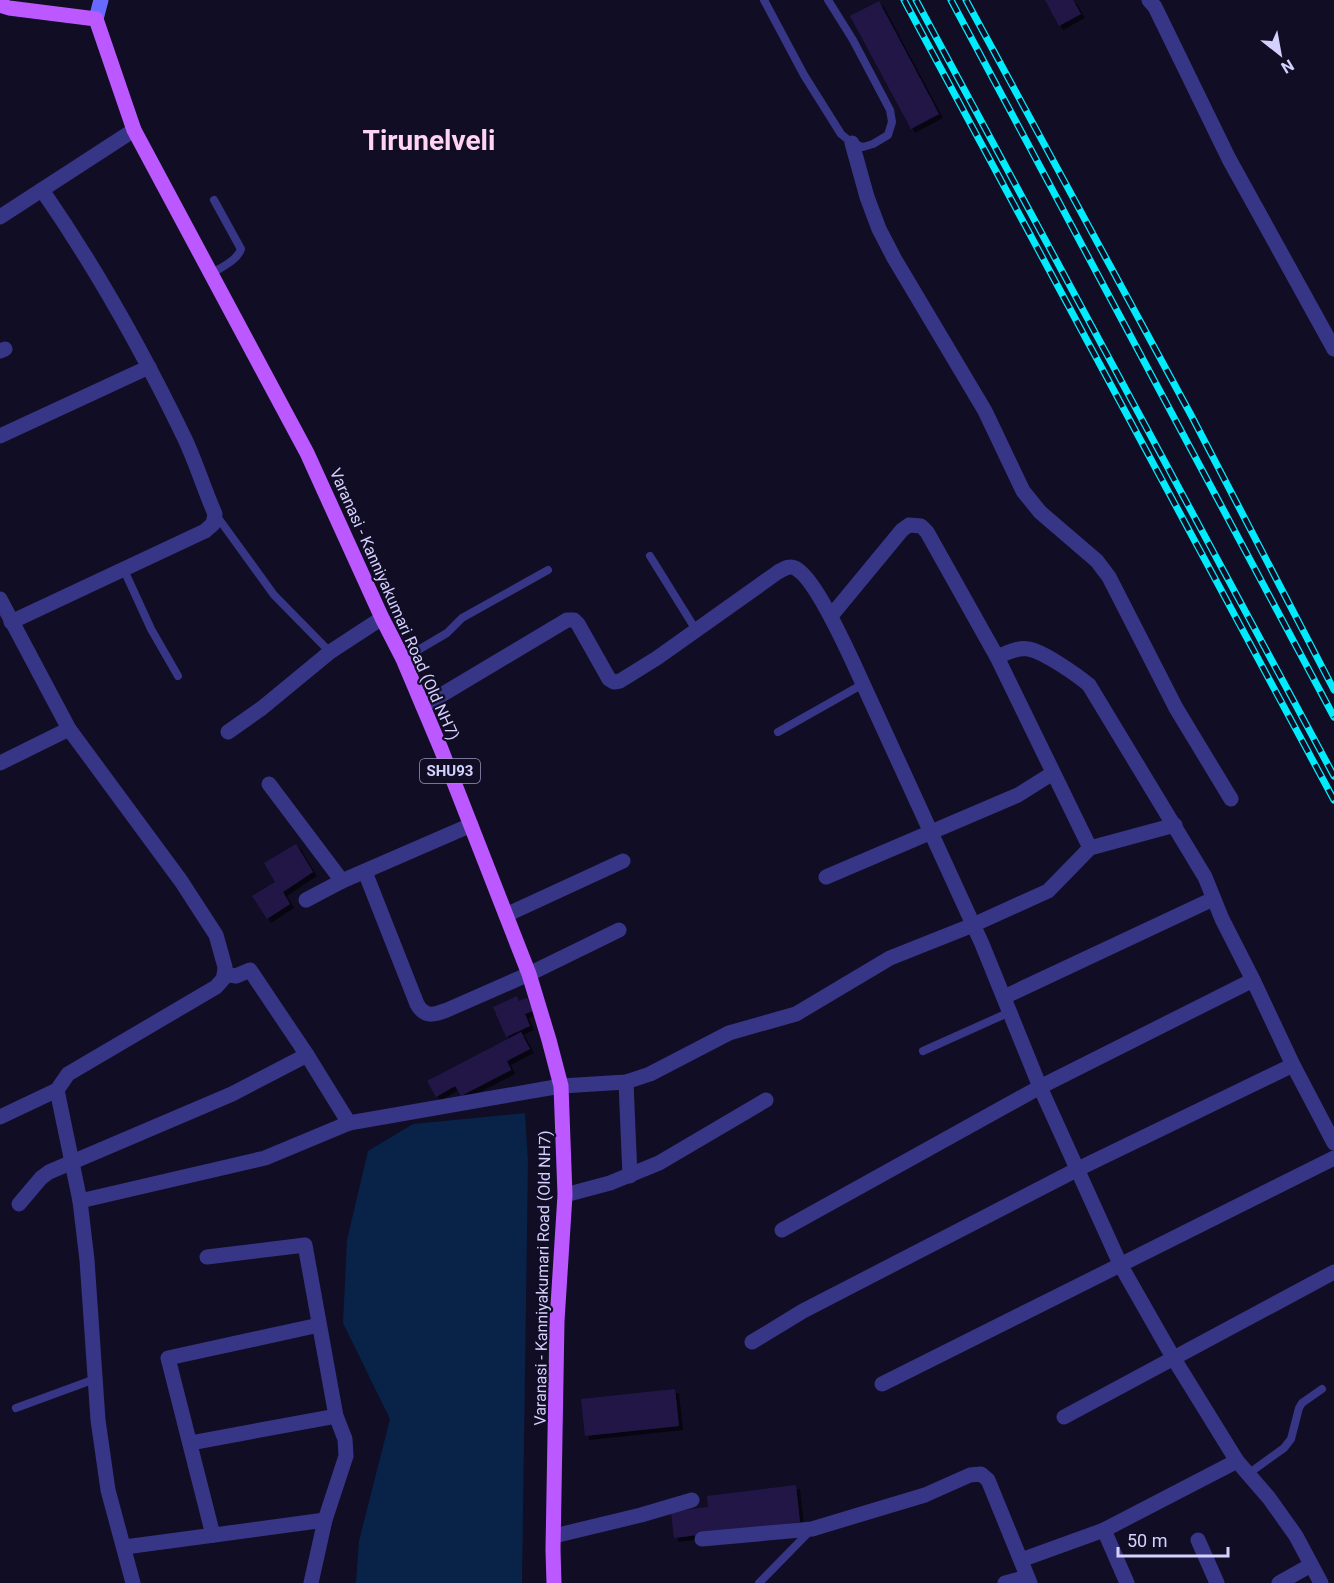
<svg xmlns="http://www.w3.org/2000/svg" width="1334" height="1583" viewBox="0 0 1334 1583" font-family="Roboto,sans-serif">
	<defs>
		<filter id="shadow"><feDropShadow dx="4" dy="4" stdDeviation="0" flood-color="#0009"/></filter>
	</defs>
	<rect width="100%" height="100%" fill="#110d25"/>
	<!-- water -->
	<polygon fill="#092248" points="525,1113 528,1162 522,1583 356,1583 359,1541 390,1419 343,1323 347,1240 368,1151 413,1124"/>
	<!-- building -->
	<g fill="#201947" filter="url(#shadow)">
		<polygon points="1045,0 1073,0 1081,14 1059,26"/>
		<polygon points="879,1 939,114 911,129 850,16"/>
		<polygon points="296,844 313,872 283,892 290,904 267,919 252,896 275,882 264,863"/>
		<polygon points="517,996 519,1001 527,998 533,1011 525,1014 530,1026 506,1037 493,1007"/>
		<polygon points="521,1032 530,1049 507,1061 511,1070 461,1096 455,1086 436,1097 427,1081"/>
		<polygon points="675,1389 679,1426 585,1436 581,1399"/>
		<polygon points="796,1485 800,1522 674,1538 671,1512 708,1507 707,1496"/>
	</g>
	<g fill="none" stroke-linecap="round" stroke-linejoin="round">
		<!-- service -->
		<g stroke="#373686" stroke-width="8">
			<polyline points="764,0 804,75 841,134 852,143 863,147 873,144 888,135 892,122 890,110 853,40 828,0"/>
			<path d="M211,274C221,267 237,261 241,249L214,200"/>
			<polyline points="216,515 274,595 330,652"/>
			<polyline points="650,556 696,630"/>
			<polyline points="124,570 151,629 178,676"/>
			<polyline points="403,659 447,633 462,618 548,570"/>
			<polyline points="778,732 863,684"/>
			<polyline points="923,1051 1010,1012"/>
			<polyline points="16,1408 95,1379"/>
			<polyline points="1248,1474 1284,1448 1291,1439 1299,1408 1302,1403 1322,1389"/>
			<polyline points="759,1583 811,1530"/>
		</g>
		<!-- minor -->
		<g stroke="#373686" stroke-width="15">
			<polyline points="1149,0 1155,7 1229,159 1334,349"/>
			<polyline points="852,143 867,197 879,229 894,258 985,411 1023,491 1040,512 1097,561 1109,577 1176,708 1231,799"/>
			<polyline points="0,351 5,349"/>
			<polyline points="0,436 149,367"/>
			<polyline points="831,616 902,530 909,525 921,526 927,532 997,657 1090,848"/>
			<path d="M11,622L205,531L213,524L215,514C204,489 196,462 184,437C143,352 96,268 42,190"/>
			<path d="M997,657C1006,653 1018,647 1028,649C1043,651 1077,675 1089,685L1205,877L1222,919L1253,980"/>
			<path d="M423,706L567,620H574L578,624L609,679L614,682L620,681L657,658L778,572C784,569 789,565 795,568C814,577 843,641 852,660L982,944L1040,1087L1121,1266L1174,1359L1237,1461L1269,1498L1296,1536L1321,1583"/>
			<polyline points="228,732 262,708 330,652 382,618"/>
			<polyline points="0,763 69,729"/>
			<polyline points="269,784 342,881 306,900"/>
			<path d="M365,872L417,1004C425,1018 434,1015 447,1010L529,974L619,930"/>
			<polyline points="826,877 1018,795 1053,773"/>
			<polyline points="342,881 471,825"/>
			<polyline points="506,915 623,861"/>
			<polyline points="224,974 236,976 250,970 307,1055"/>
			<polyline points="1004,997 1213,899"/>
			<polyline points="626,1082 630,1176"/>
			<polyline points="57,1090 80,1201 87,1260 98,1420 108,1490 133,1583"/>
			<polyline points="349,1123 561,1086 626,1082 650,1074 729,1033 796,1014 890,958 973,925 1048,891 1090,848 1175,825"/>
			<polyline points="565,1195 610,1183 659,1163 766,1100"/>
			<polyline points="19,1204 41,1178 49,1172 232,1094 307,1055 349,1123 265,1158 80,1201"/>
			<polyline points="782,1230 1040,1087 1253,980 1293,1065 1334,1143"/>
			<polyline points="207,1257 305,1245 336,1416 345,1439 346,1456 325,1520 311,1583"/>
			<polyline points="752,1342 803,1311 1078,1169 1293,1065"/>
			<polyline points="882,1384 1334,1158"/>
			<polyline points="1064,1417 1334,1272"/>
			<polyline points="190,1443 336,1416"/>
			<polyline points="1104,1530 1127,1583"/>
			<polyline points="213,1535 168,1358 319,1325"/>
			<polyline points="554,1536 641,1515 692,1500"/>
			<polyline points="702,1539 812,1529 925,1495 970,1475 981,1474 988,1480 1030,1583"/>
			<polyline points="1198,1540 1217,1583"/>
			<polyline points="125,1547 325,1520"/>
			<polyline points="1021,1560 1104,1530 1237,1461"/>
			<polyline points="1005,1583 1027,1577"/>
			<polyline points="1279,1583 1311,1565"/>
		</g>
		<!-- tertiary -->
		<g stroke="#373686" stroke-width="15">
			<polyline points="0,217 134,130"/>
			<polyline points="0,599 69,729 181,881 216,935 225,967 224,978 216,987 68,1074 57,1090 0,1117"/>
		</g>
		<!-- secondary -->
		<polyline stroke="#686aff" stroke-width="15" points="96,19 101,0"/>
		<!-- primary -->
		<polyline stroke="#bb58ff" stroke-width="15" points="0,5 9,8 96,19 134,130 307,453 382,618 403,659 441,749 529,974 549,1040 561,1086 565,1195 557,1321 553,1550 554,1583"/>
		<!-- rail casing -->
		<g stroke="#00ecfc" stroke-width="7">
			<g id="rail">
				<polyline points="904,0 1334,800"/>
				<polyline points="916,0 1334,776"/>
				<polyline points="951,0 1334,717"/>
				<polyline points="966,0 1191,415 1334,690"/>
			</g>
		</g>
		<!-- rail -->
		<use href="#rail" stroke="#110d25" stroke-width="4.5" stroke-dasharray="14" stroke-linecap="butt"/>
	</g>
	<g text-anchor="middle" stroke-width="4.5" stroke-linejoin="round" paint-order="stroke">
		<!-- shield labels -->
		<rect fill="#110d25" stroke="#9a96be" stroke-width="1.5" x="420" y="759" width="60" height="24" rx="4.5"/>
		<g font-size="15" font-weight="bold" fill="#d5d1ff">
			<text x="450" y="776">SHU93</text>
		</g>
		<!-- street labels -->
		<g font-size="16" fill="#d5d1ff" stroke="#110d25">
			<text transform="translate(395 604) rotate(66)" y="6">Varanasi - Kanniyakumari Road (Old NH7)</text>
			<text transform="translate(542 1278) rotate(-89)" y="6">Varanasi - Kanniyakumari Road (Old NH7)</text>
		</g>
		<!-- town labels -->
		<g font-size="28" font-weight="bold" fill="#ffd3f1" stroke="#110d25">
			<text x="429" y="150">Tirunelveli</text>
		</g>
	</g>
	<!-- north arrow -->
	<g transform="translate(1280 54) rotate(149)" stroke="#110d25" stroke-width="4.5" paint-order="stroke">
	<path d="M0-4.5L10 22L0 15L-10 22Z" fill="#d5d1ff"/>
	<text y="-9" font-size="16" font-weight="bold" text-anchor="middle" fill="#d5d1ff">N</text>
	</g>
	<!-- scale -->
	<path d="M1118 1547v9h110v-9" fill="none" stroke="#d5d1ff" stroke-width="3"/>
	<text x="1127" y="1547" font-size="18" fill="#d5d1ff" stroke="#110d25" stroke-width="4.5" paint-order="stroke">50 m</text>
</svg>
